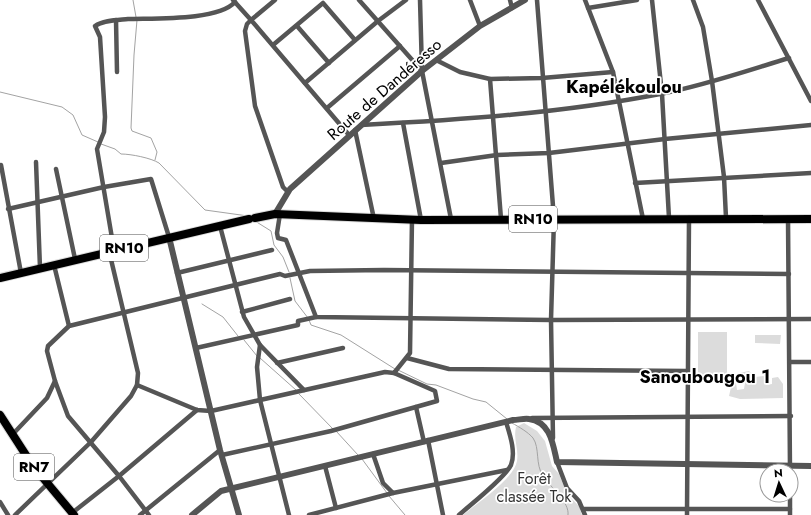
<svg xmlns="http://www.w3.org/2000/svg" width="811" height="515" viewBox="0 0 811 515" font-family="Jost,sans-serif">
	<rect width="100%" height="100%" fill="#fff"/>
	<!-- green -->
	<g fill="#dcdcdc">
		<rect x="698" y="332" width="29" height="49"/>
		<polygon points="755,335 781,335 780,344 755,343"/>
		<polygon points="749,371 755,377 765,376 766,385 772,384 772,378 778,377 783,384 783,398 740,399 729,396 732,383 736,383 737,390 744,389 745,383 740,381 739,373"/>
		<path d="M524,423L537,431L545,441L552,466L559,474L567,494L579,506L582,515H463C477,503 514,479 517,461C519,449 513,439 516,427Z"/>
	</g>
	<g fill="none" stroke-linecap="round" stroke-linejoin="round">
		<!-- stream -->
		<g stroke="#a3a3a3" stroke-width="1">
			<polyline points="133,0 136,17"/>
			<polyline points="137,20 134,55 131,128 132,131 151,138 157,152 155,160"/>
			<polyline points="0,92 62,107 73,115 82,135 98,142"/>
			<path d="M101,144L115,149L121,154C131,154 151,158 159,163L205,210L248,216"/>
			<polyline points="255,221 271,231 274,245 283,257 289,272"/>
			<polyline points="290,278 295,301 308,318"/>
			<polyline points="202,304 223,317 238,336"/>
			<polyline points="309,320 311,325 341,335 395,369"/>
			<polyline points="244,340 257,356"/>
			<polyline points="260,358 296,390"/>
			<polyline points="398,370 427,384 436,385 473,399 486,402 507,419"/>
			<polyline points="299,394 333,429"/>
			<path d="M512,423C519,427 528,432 533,438C540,448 535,464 543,476C550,487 570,502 568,515"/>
			<polyline points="336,431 358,455"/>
			<polyline points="362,459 387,493"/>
			<polyline points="389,496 405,515"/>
		</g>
		<!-- trunk casing -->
		<g stroke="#dbdbdb" stroke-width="10">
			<g id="trunk">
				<polyline points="255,218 275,214 421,220 811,219"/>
				<polyline points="0,278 249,219"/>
				<polyline points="0,415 33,466 74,515"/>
			</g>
		</g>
		<!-- minor -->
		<g stroke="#555" stroke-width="4.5">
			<polyline points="233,0 251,20 247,24 245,31 255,106 283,187 288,192"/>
			<polyline points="275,0 251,20 349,135"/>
			<polyline points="359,0 422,71 420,0"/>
			<polyline points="470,0 480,26"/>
			<polyline points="510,0 512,8"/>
			<polyline points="537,0 554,219 551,320 553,438"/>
			<polyline points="585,0 613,72 643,219"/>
			<polyline points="652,0 662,94 669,218"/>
			<polyline points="693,0 703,27 712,81 724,177 726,218"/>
			<polyline points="758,0 811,101"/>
			<polyline points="588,8 637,0"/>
			<polyline points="116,20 117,72"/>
			<polyline points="297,26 329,63"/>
			<polyline points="273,45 323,3 355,40"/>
			<polyline points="436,60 460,72 490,79 542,78 613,72"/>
			<polyline points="422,71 451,219"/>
			<polyline points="490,79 501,219"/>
			<polyline points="305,83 378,21 406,0"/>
			<polyline points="327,108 400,46"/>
			<polyline points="403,123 421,220"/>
			<path d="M361,125C460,120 562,113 660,94C703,86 746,71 789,58"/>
			<polyline points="355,130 374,219"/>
			<polyline points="36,162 40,268"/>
			<polyline points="441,163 497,155 549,153 665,139 811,125"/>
			<polyline points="1,165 21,273"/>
			<polyline points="56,169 75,259"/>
			<polyline points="635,183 811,173"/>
			<polyline points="8,209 104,187 151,179 169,237"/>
			<polyline points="280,214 277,233 278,238 286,240 316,317 551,320 811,319"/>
			<polyline points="788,218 790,471"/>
			<polyline points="220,226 244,317 260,345 304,390"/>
			<path d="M114,250L97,149L104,132L105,117L100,37L95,26C103,20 118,20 128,19C153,18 218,21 235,2"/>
			<polyline points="54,265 69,326"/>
			<polyline points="177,273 272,250"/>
			<polyline points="242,312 290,299"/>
			<polyline points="260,345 257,367 260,400 289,515"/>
			<polyline points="196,348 298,325 298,321 316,317"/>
			<polyline points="407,358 449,369 687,371"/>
			<polyline points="790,362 811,362"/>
			<polyline points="277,363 343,348"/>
			<polyline points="137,385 197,410 211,411 385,372 394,373 410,353 412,219"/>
			<polyline points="416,407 424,442"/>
			<polyline points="532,418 791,416"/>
			<polyline points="12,435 47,398 55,381"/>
			<polyline points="428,440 443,515"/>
			<polyline points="373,454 383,483 393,493 507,470"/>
			<polyline points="222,455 331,431 437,401 435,391 394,373"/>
			<polyline points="557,462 567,488 579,501 585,515"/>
			<polyline points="325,466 336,508"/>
			<polyline points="0,502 8,515"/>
			<polyline points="584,509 790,509"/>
			<polyline points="72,513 119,476 197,410"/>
			<polyline points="15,515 91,442 131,396 137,385 138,373 109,251"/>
			<polyline points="140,515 220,450"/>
			<polyline points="149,515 119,476 68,416 55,381 47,351 48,346 69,326 280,274 285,276 310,271 384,270 789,274"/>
			<polyline points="309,515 393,493"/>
			<path d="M459,515C470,505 505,478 511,465C516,452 510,435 506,422"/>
			<polyline points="687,515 689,218"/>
			<polyline points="790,515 790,495"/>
		</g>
		<!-- tertiary -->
		<g stroke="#555" stroke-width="6">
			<polyline points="275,214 290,189 422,71 480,26 525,0"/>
			<polyline points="169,237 220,450 239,515"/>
			<path d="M192,515L221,491L513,420C518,420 525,418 529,419C551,422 553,445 557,462L811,466"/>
		</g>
		<!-- trunk -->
		<use href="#trunk" stroke="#000" stroke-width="8"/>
	</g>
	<g text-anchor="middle" stroke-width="3.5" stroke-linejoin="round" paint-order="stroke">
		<!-- shield labels -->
		<g fill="#fff" stroke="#4c4c4c" stroke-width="1">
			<rect x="509" y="206" width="48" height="26" rx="3"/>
			<rect x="100" y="235" width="48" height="26" rx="3"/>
			<rect x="14" y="454" width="40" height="26" rx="3"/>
		</g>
		<g font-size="15" font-weight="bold" fill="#000">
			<text x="533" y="224">RN10</text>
			<text x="124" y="253">RN10</text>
			<text x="34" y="472">RN7</text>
		</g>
		<!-- street labels -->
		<g font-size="16" fill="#000" stroke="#fff">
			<text transform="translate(384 89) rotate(-41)" y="6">Route de Dandéresso</text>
		</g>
		<!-- park labels -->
		<g font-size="16" fill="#333" stroke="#fff">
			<text x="534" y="484">Forêt<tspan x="534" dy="18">classée Tok</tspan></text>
		</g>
		<!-- quarter labels -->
		<g font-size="18" font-weight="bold" fill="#000" stroke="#fff">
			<text x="624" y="93">Kapélékoulou</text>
			<text x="705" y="383">Sanoubougou 1</text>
		</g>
	</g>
	<!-- north arrow -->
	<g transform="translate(779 483) rotate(356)"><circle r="19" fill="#ffffff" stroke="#999999"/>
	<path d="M0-3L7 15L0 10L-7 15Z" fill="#000000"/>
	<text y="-6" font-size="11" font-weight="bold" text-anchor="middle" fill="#000000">N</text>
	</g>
</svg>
